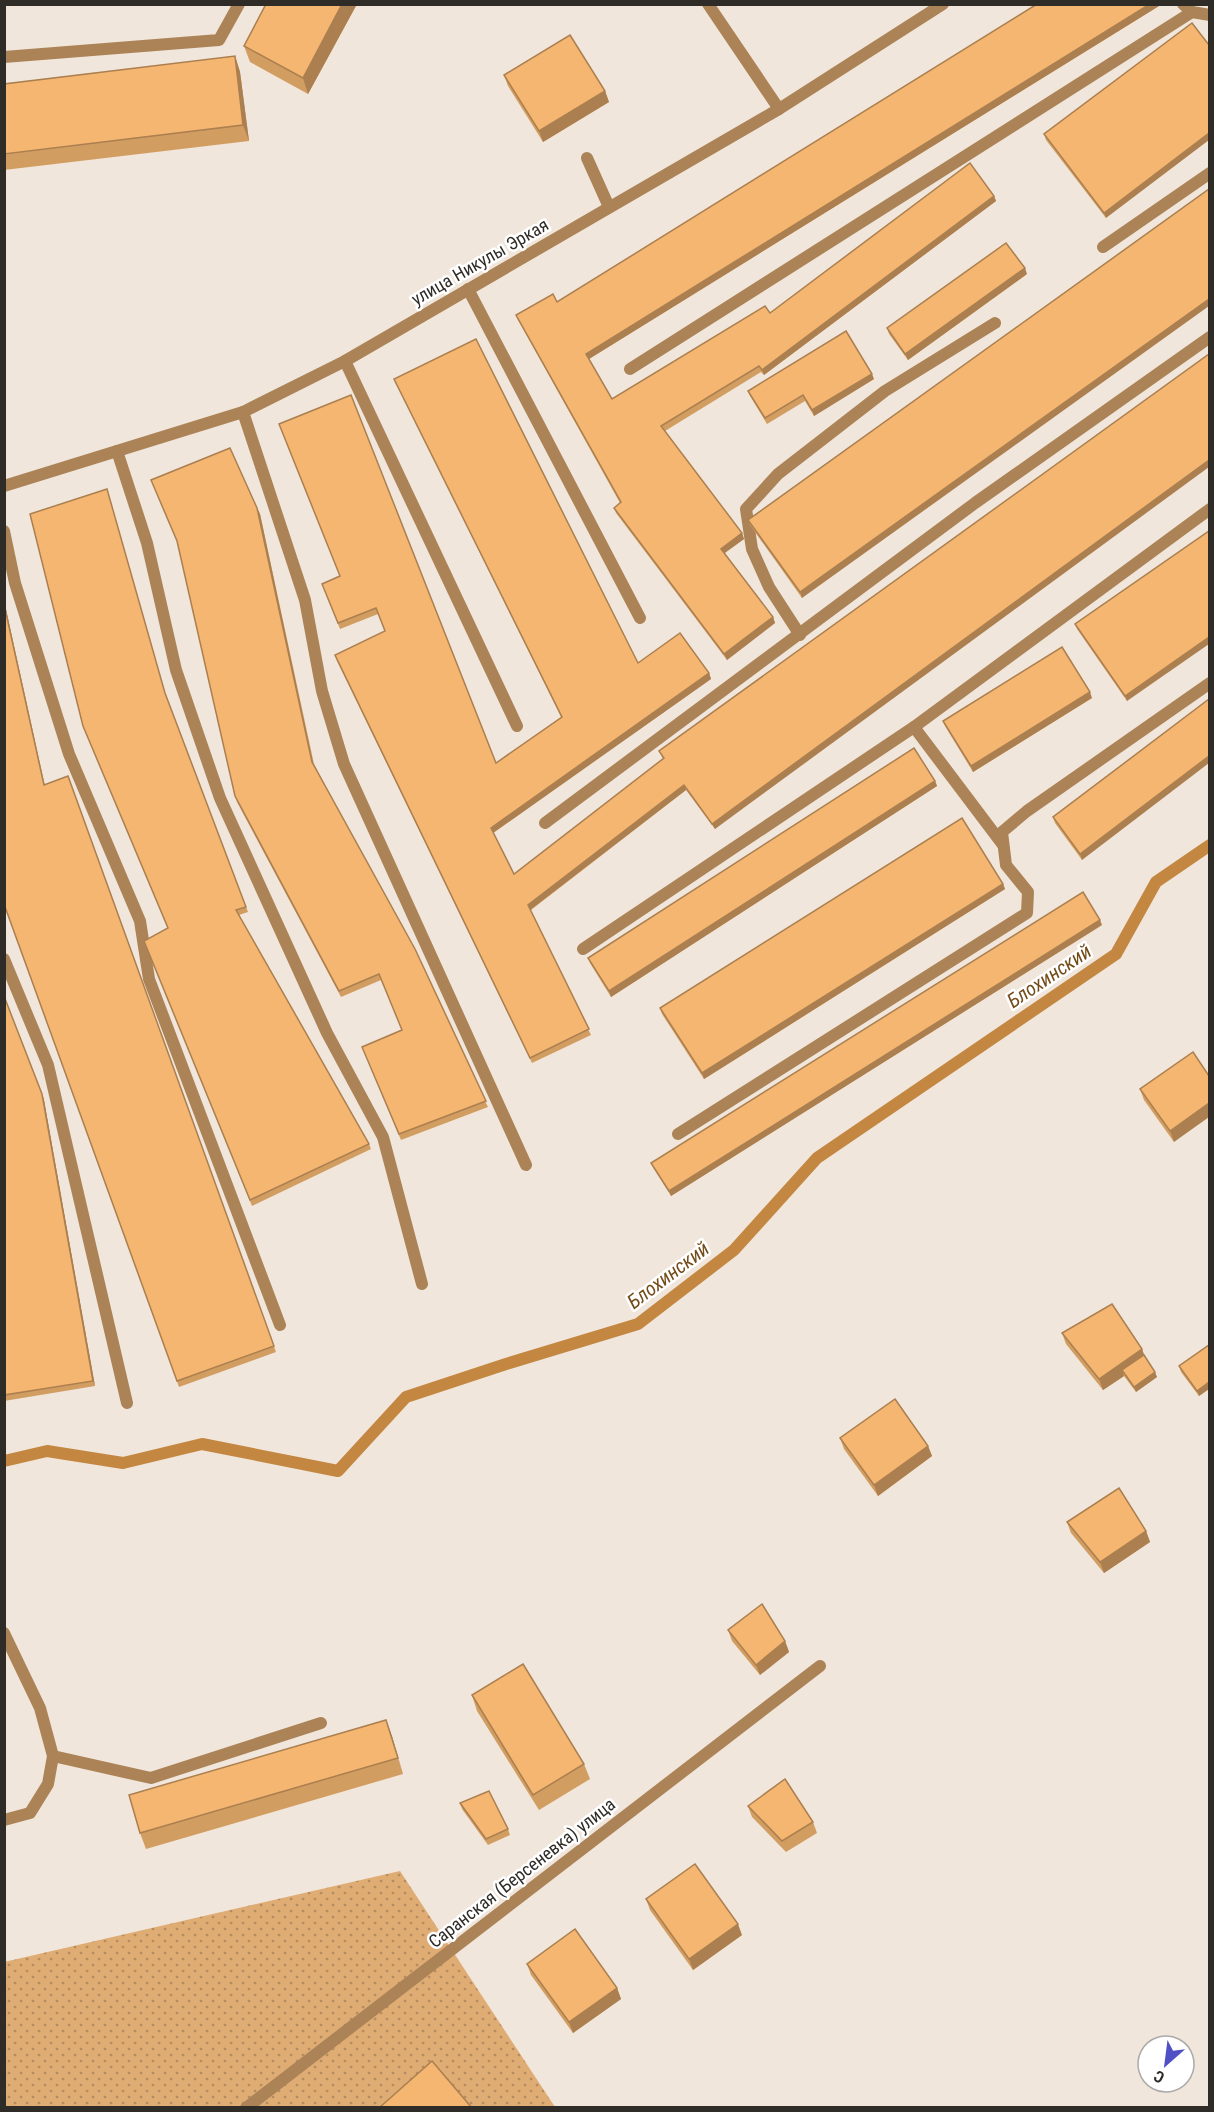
<svg xmlns="http://www.w3.org/2000/svg" width="1214" height="2112" viewBox="0 0 1214 2112" font-family="'Roboto Condensed',sans-serif">
	<defs>
		<pattern id="grass-dots" width="8" height="8" patternUnits="userSpaceOnUse" patternTransform="scale(1.5)"><rect width="8" height="8" fill="#dfac74"/><path d="M2 2h.1M6 6h.1" fill="none" stroke="#b58c5f" stroke-width="1.8" stroke-linecap="round"/></pattern>
	</defs>
	<rect width="100%" height="100%" fill="#f1e6db"/>
	<!-- grass -->
	<polygon fill="url(#grass-dots)" points="400,1871 555,2107 5,2107 4,1962"/>
	<g fill="none" stroke-linecap="round" stroke-linejoin="round">
		<!-- stream -->
		<polyline stroke="#c38742" stroke-width="12" points="4,1461 47,1451 123,1463 202,1444 338,1471 406,1397 506,1364 638,1324 734,1250 817,1158 1116,954 1156,882 1210,845"/>
		<!-- service -->
		<g stroke="#ab8357" stroke-width="12">
			<polyline points="708,4 779,109"/>
			<polyline points="1183,4 1192,12 1210,15"/>
			<polyline points="4,57 219,40 239,4"/>
			<polyline points="587,158 609,207"/>
			<polyline points="1103,247 1210,173"/>
			<polyline points="468,289 640,618"/>
			<polyline points="345,361 517,726"/>
			<polyline points="630,369 1192,12"/>
			<polyline points="243,412 305,600 322,691 344,764 526,1165"/>
			<polyline points="117,451 147,543 176,670 220,798 327,1033 383,1137 422,1284"/>
			<polyline points="4,531 15,583 69,754 140,921 149,979 280,1325"/>
			<polyline points="800,635 769,587 752,549 746,509 778,474 885,391 995,323"/>
			<polyline points="914,727 1003,845"/>
			<polyline points="545,823 975,503 1210,337"/>
			<polyline points="583,949 914,727 1210,509"/>
			<polyline points="4,959 48,1065 127,1403"/>
			<polyline points="678,1134 1027,913 1028,892 1006,865 1002,832 1027,811 1210,683"/>
			<polyline points="4,1633 40,1708 53,1756 48,1784 30,1813 4,1820"/>
			<polyline points="53,1756 151,1778 321,1723"/>
		</g>
		<!-- minor -->
		<g stroke="#ab8357" stroke-width="12">
			<polyline points="4,486 243,412 345,361 779,109 943,4"/>
			<polyline points="246,2108 820,1666"/>
		</g>
	</g>
	<!-- wall -->
	<g fill="#d29d61">
		<polygon points="357,4 308,94 250,62 244,46"/>
		<polygon points="1037,4 1158,4 1159,6 589,359 612,399 770,313 994,196 996,201 764,375 761,372 665,431 742,533 744,539 725,553 773,617 775,623 727,660 616,513 614,508 620,503 518,320 516,315 557,302"/>
		<polygon points="1192,23 1106,218 1046,140 1044,134"/>
		<polygon points="235,56 240,72 249,141 4,170 4,84"/>
		<polygon points="504,75 605,91 609,102 543,142 508,86"/>
		<polygon points="1209,189 802,598 750,525 748,520"/>
		<polygon points="1027,274 908,360 889,334 887,328"/>
		<polygon points="1209,354 715,829 686,790 531,910 591,1035 532,1063 337,661 335,655 385,631 378,614 340,629 322,584 340,576 279,424 496,763 561,717 394,379 638,663 709,673 711,679 493,833 514,874 663,759 659,751"/>
		<polygon points="874,379 814,416 805,401 767,424 750,396 748,391"/>
		<polygon points="257,508 260,514 314,764 488,1107 401,1140 362,1047 402,1030 381,980 341,997 237,802 235,796 178,542"/>
		<polygon points="1209,531 1127,701 1077,629 1075,624"/>
		<polygon points="167,698 248,912 239,915 369,1144 371,1149 252,1206 144,941 168,928"/>
		<polygon points="1092,698 973,772 945,726 943,721"/>
		<polygon points="1209,699 1082,860 1055,823 1053,817"/>
		<polygon points="68,776 276,1352 179,1387 4,904 45,785"/>
		<polygon points="935,781 937,786 611,997 590,963 588,958"/>
		<polygon points="1003,884 1005,889 704,1079 662,1014 660,1008"/>
		<polygon points="1102,925 671,1196 654,1169 651,1163"/>
		<polygon points="4,996 44,1100 95,1386 4,1401"/>
		<polygon points="1193,1052 1174,1142 1144,1100 1140,1089"/>
		<polygon points="1062,1333 1142,1349 1144,1355 1157,1377 1136,1392 1124,1376 1103,1390 1066,1344"/>
		<polygon points="1209,1346 1209,1389 1199,1396 1181,1372 1179,1366"/>
		<polygon points="840,1438 928,1446 932,1456 878,1496 844,1449"/>
		<polygon points="1067,1522 1146,1531 1150,1542 1104,1573 1071,1533"/>
		<polygon points="728,1630 785,1641 789,1652 760,1675 732,1641"/>
		<polygon points="472,1695 584,1764 590,1779 539,1810 477,1711"/>
		<polygon points="386,1720 403,1774 146,1849 140,1833"/>
		<polygon points="460,1803 508,1829 510,1835 488,1845 462,1809"/>
		<polygon points="748,1806 813,1822 817,1833 786,1852 752,1817"/>
		<polygon points="646,1899 742,1935 693,1970 650,1910"/>
		<polygon points="527,1964 617,1988 621,1999 573,2033 531,1975"/>
	</g>
	<!-- shaded-wall -->
	<g fill="#ab7f4f">
		<polygon points="342,4 357,4 308,94 303,78"/>
		<polygon points="1150,4 1158,4 1159,6 589,359 586,354"/>
		<polygon points="235,56 240,72 249,141 243,125"/>
		<polygon points="605,91 609,102 543,142 539,131"/>
		<polygon points="1209,133 1209,140 1106,218 1104,213"/>
		<polygon points="994,196 996,201 764,375 762,370"/>
		<polygon points="1025,268 1027,274 908,360 905,354"/>
		<polygon points="1209,299 1209,306 802,598 800,592"/>
		<polygon points="872,374 874,379 814,416 812,410"/>
		<polygon points="1209,460 1209,467 715,829 712,824"/>
		<polygon points="257,508 260,514 314,768 312,762"/>
		<polygon points="742,533 744,539 723,554 721,549"/>
		<polygon points="4,600 46,791 44,785 4,604"/>
		<polygon points="773,617 775,623 727,660 724,654"/>
		<polygon points="1209,637 1209,644 1127,701 1125,696"/>
		<polygon points="709,673 711,679 493,833 491,828"/>
		<polygon points="1090,692 1092,698 973,772 971,766"/>
		<polygon points="1209,756 1209,763 1082,860 1080,854"/>
		<polygon points="935,781 937,786 611,997 609,991"/>
		<polygon points="684,785 686,790 530,910 528,905"/>
		<polygon points="1003,884 1005,889 704,1079 702,1073"/>
		<polygon points="1100,920 1102,925 671,1196 669,1191"/>
		<polygon points="42,1094 44,1100 95,1386 93,1381"/>
		<polygon points="1209,1103 1209,1117 1174,1142 1170,1131"/>
		<polygon points="1142,1349 1146,1360 1122,1370 1124,1376 1103,1390 1099,1379"/>
		<polygon points="1155,1372 1157,1377 1136,1392 1134,1387"/>
		<polygon points="1209,1382 1209,1389 1199,1396 1197,1391"/>
		<polygon points="928,1446 932,1456 878,1496 874,1485"/>
		<polygon points="1146,1531 1150,1542 1104,1573 1100,1562"/>
		<polygon points="785,1641 789,1652 760,1675 756,1665"/>
		<polygon points="386,1720 392,1736 403,1774 398,1758"/>
		<polygon points="738,1924 742,1935 693,1970 689,1959"/>
		<polygon points="617,1988 621,1999 573,2033 569,2022"/>
	</g>
	<!-- building -->
	<g fill="#f4b671" stroke="#ab7f4f" stroke-width="1.5">
		<polygon points="266,4 342,4 303,78 244,46"/>
		<polygon points="1037,4 1150,4 586,354 612,399 765,306 770,313 970,163 994,196 762,370 759,366 661,426 742,533 721,549 773,617 724,654 614,508 621,502 516,315 553,294 557,302"/>
		<polygon points="1192,23 1209,45 1209,133 1104,213 1044,134"/>
		<polygon points="570,35 605,91 539,131 504,75"/>
		<polygon points="235,56 243,125 4,154 4,84"/>
		<polygon points="1209,189 1209,299 800,592 748,520"/>
		<polygon points="1006,243 1025,268 905,354 887,328"/>
		<polygon points="846,331 872,374 812,410 803,395 765,418 748,391"/>
		<polygon points="476,339 638,663 680,633 709,673 491,828 514,874 664,758 659,751 1209,354 1209,460 712,824 684,785 528,905 589,1029 530,1058 335,655 385,631 376,608 338,623 322,584 340,576 279,424 351,395 496,763 562,717 394,379"/>
		<polygon points="230,448 257,508 312,762 415,949 486,1101 399,1134 362,1047 402,1030 379,974 339,991 235,796 177,541 151,480"/>
		<polygon points="107,489 165,693 246,907 236,910 369,1144 250,1200 144,941 168,928 83,726 30,514"/>
		<polygon points="1209,531 1209,637 1125,696 1075,624"/>
		<polygon points="4,604 44,785 68,776 274,1346 177,1381 4,904"/>
		<polygon points="1062,647 1090,692 971,766 943,721"/>
		<polygon points="1209,699 1209,756 1080,854 1053,817"/>
		<polygon points="914,748 935,781 609,991 588,958"/>
		<polygon points="962,818 1003,884 702,1073 660,1008"/>
		<polygon points="1083,892 1100,920 669,1191 651,1163"/>
		<polygon points="4,996 42,1094 93,1381 4,1395"/>
		<polygon points="1193,1052 1209,1076 1209,1103 1170,1131 1140,1089"/>
		<polygon points="1112,1304 1142,1349 1099,1379 1062,1333"/>
		<polygon points="1209,1345 1209,1382 1197,1391 1179,1366"/>
		<polygon points="1144,1355 1155,1372 1134,1387 1122,1370"/>
		<polygon points="895,1399 928,1446 874,1485 840,1438"/>
		<polygon points="1119,1488 1146,1531 1100,1562 1067,1522"/>
		<polygon points="762,1604 785,1641 756,1665 728,1630"/>
		<polygon points="523,1664 584,1764 533,1795 472,1695"/>
		<polygon points="386,1720 398,1758 140,1833 129,1795"/>
		<polygon points="785,1779 813,1822 782,1841 748,1806"/>
		<polygon points="489,1791 508,1829 486,1839 460,1803"/>
		<polygon points="695,1864 738,1924 689,1959 646,1899"/>
		<polygon points="575,1929 617,1988 569,2022 527,1964"/>
		<polygon points="432,2061 472,2108 379,2108"/>
	</g>
	<g text-anchor="middle" stroke-width="5" stroke-linejoin="round" paint-order="stroke">
		<!-- street labels -->
		<g font-size="18" fill="#2f2b27" stroke="#fff">
			<text transform="translate(480 262) rotate(-30)" y="6">улица Никулы Эркая</text>
			<text transform="translate(522 1873) rotate(-38)" y="6">Саранская (Берсеневка) улица</text>
		</g>
		<!-- water labels -->
		<g font-size="20" font-style="italic" fill="#744c19" stroke="#fff">
			<text transform="translate(1049 976) rotate(-34)" y="7">Блохинский</text>
			<text transform="translate(668 1275) rotate(-37)" y="7">Блохинский</text>
		</g>
	</g>
	<!-- border -->
	<rect width="1214" height="2112" fill="none" stroke="#2f2b27" stroke-width="12"/>
	<!-- north arrow -->
	<g transform="translate(1166 2064) rotate(208)"><circle r="28" fill="#ffffff" stroke="#acaaa9" stroke-width="1.5"/>
	<path d="M0-4.5L10 22L0 15L-10 22Z" fill="#504fc5"/>
	<text y="-9" font-size="16" font-weight="bold" text-anchor="middle" fill="#2f2b27">С</text>
	</g>
</svg>
